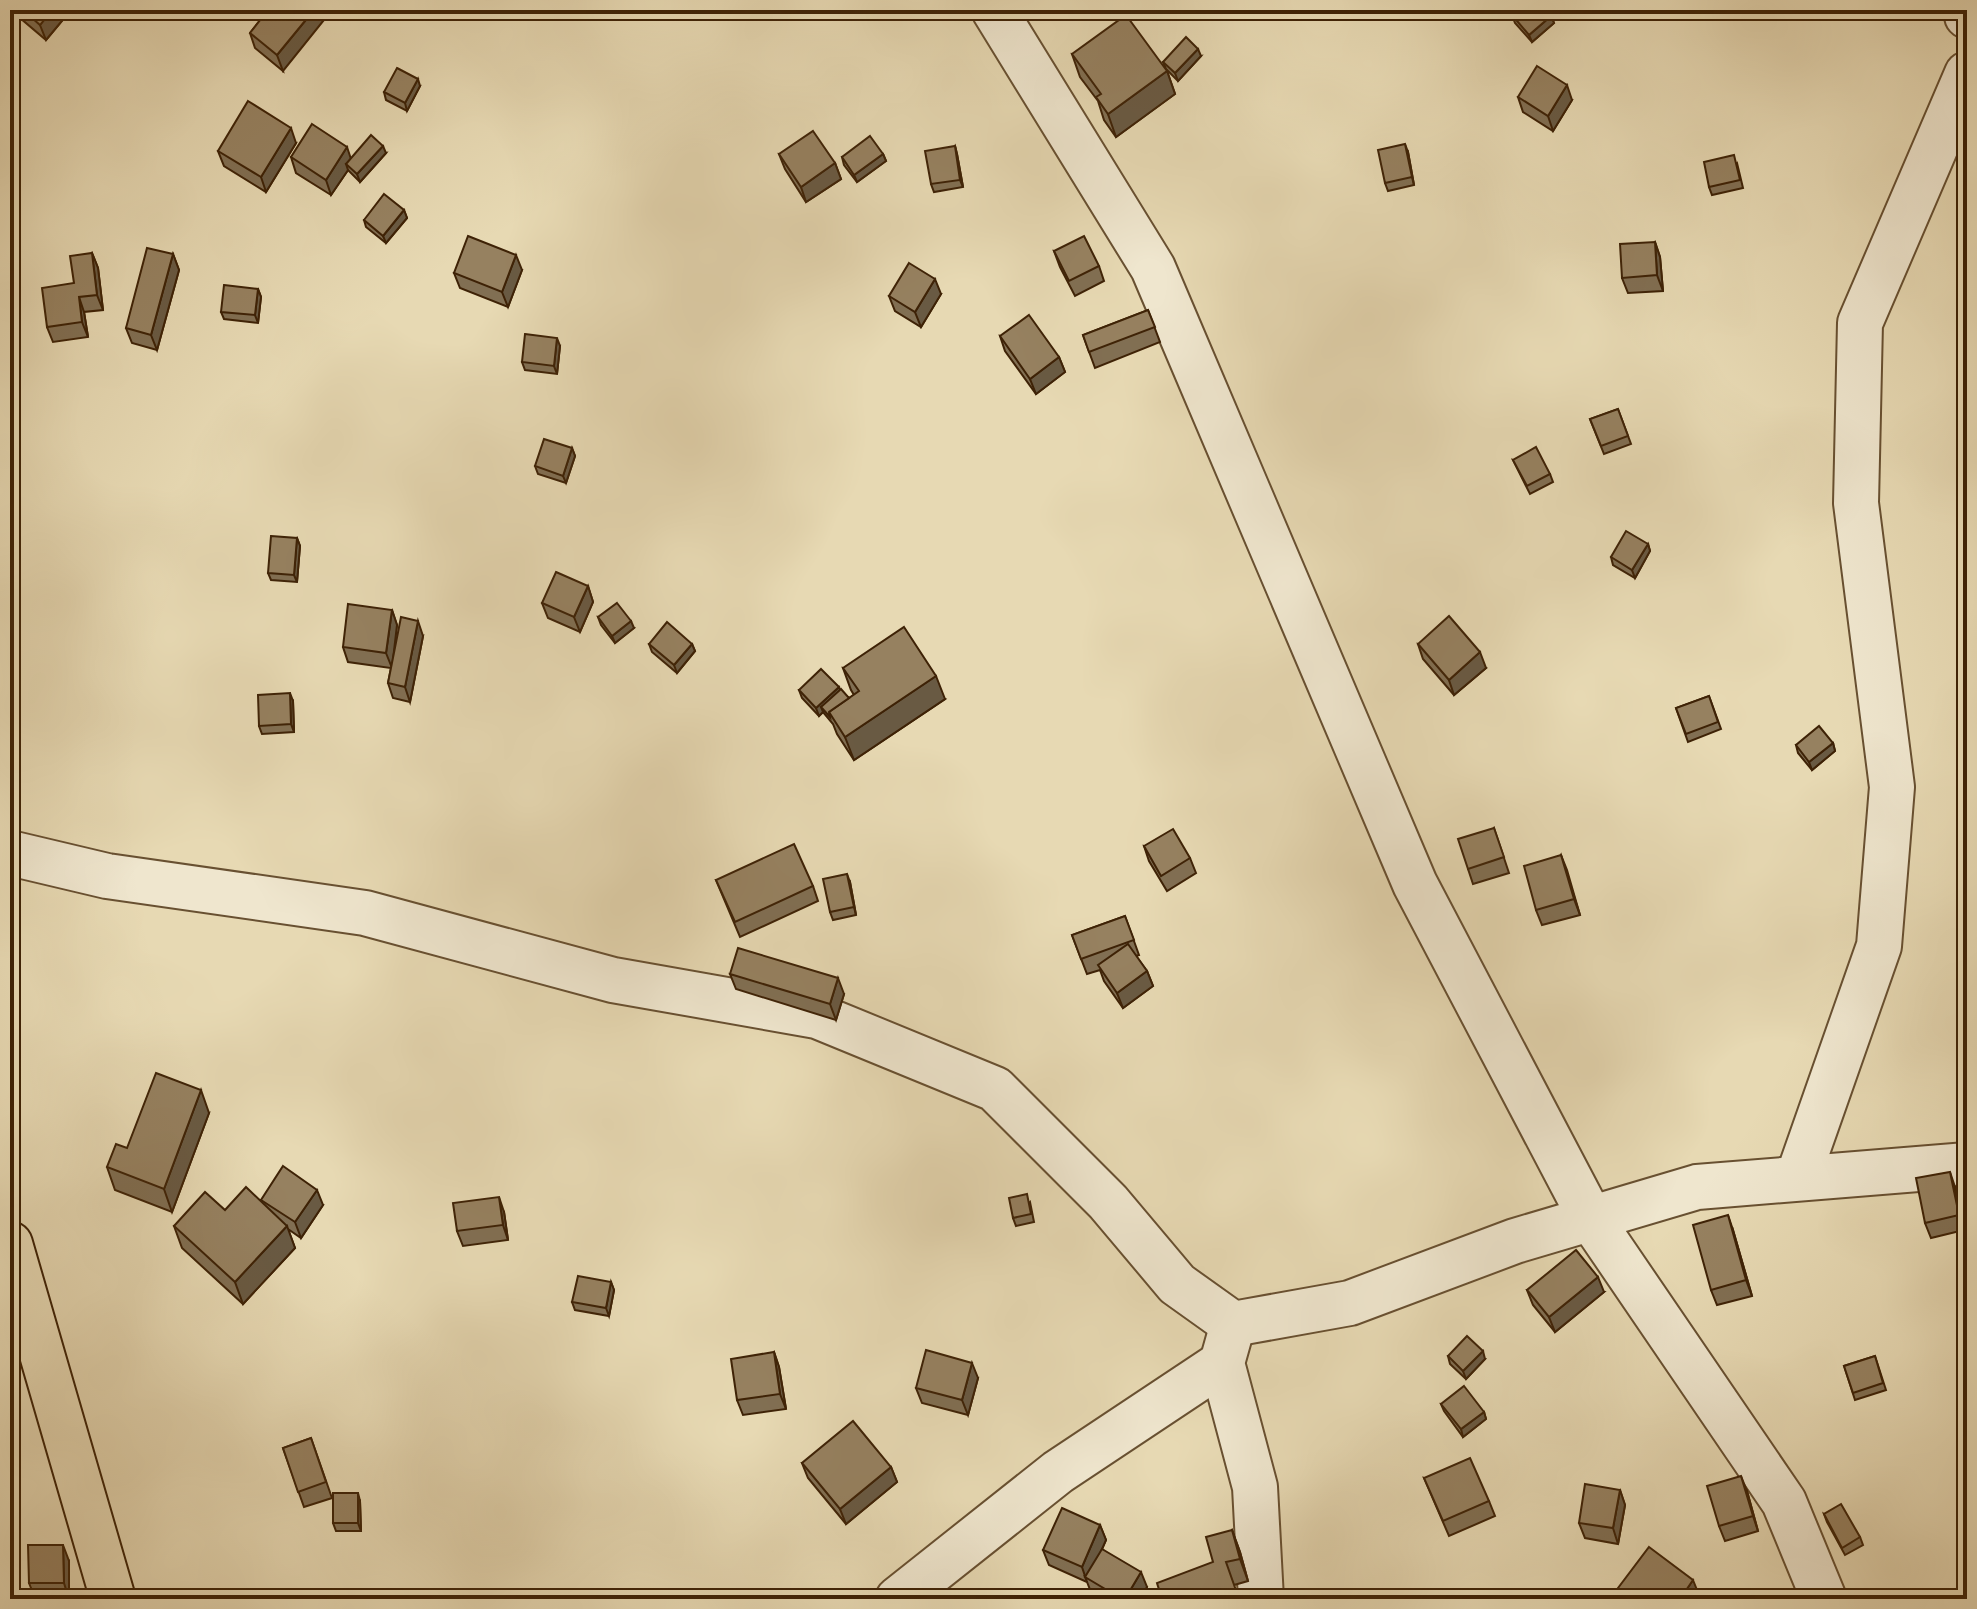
<svg xmlns="http://www.w3.org/2000/svg" width="1977" height="1609" viewBox="0 0 1977 1609" font-family="'Libre Bodoni',serif">
	<rect width="100%" height="100%" fill="#e7d9b3"/>
	<filter id="stains"><feTurbulence type="fractalNoise" baseFrequency=".0025" numOctaves="4"/><feColorMatrix values="0 0 0 0 .2 0 0 0 0 .09 0 0 0 0 .02 0 0 0 .5 -.17"/></filter>
	<radialGradient id="worn" r=".72"><stop offset=".6" stop-color="#630" stop-opacity="0"/><stop offset="1" stop-color="#630" stop-opacity=".3"/></radialGradient>
	<g fill="none" stroke-linecap="round" stroke-linejoin="round">
		<!-- minor casing -->
		<g stroke="#685031" stroke-width="48">
			<g id="minor">
				<polyline points="994,10 1153,268 1415,884 1591,1219 1784,1502 1824,1599"/>
				<polyline points="1966,10 1967,16"/>
				<polyline points="10,853 107,876 365,913 613,980 817,1016 995,1089 1108,1202 1177,1284 1233,1324 1350,1303 1515,1241 1697,1187 1967,1165"/>
				<polyline points="1798,1177 1879,946 1892,787 1856,503 1860,323 1967,74"/>
				<polyline points="1229,1338 1222,1363 1255,1487 1261,1599"/>
				<polyline points="898,1599 1058,1472 1222,1363"/>
			</g>
		</g>
		<!-- major casing -->
		<g stroke="#3e2206" stroke-width="48">
			<polyline id="major" points="10,1244 113,1599"/>
		</g>
		<!-- minor -->
		<use href="#minor" stroke="#efe6ce" stroke-width="44"/>
		<!-- major -->
		<use href="#major" stroke="#e7d9b3" stroke-width="44"/>
	</g>
	<!-- wall -->
	<g fill="#816f53" stroke="#3e2206" stroke-width="2">
		<polygon points="12,10 71,10 46,40 13,12"/>
		<polygon points="268,10 283,71 255,48 250,33"/>
		<polygon points="1352,10 1365,10 1355,16"/>
		<polygon points="1512,15 1551,16 1554,23 1532,42 1515,23"/>
		<polygon points="1072,54 1167,71 1175,94 1116,137 1104,120 1098,101 1080,77"/>
		<polygon points="1201,56 1178,81 1166,69 1163,62"/>
		<polygon points="420,86 407,111 386,100 384,92"/>
		<polygon points="1518,97 1572,100 1553,131 1523,112"/>
		<polygon points="296,143 266,192 224,166 218,151"/>
		<polygon points="955,146 957,154 963,187 934,192 931,184"/>
		<polygon points="1408,152 1414,185 1388,191 1385,183"/>
		<polygon points="386,153 360,182 348,170 331,195 296,173 291,157 351,158"/>
		<polygon points="779,154 835,163 841,179 806,202 785,169"/>
		<polygon points="883,154 886,161 857,182 844,165 842,157"/>
		<polygon points="1737,163 1743,188 1712,195 1709,187"/>
		<polygon points="404,210 407,218 386,243 366,227 364,220"/>
		<polygon points="1655,242 1660,257 1663,291 1628,293 1622,278"/>
		<polygon points="1054,251 1099,266 1104,281 1075,296 1060,267"/>
		<polygon points="92,253 98,268 103,310 84,312 88,337 53,342 47,327"/>
		<polygon points="173,254 179,270 157,350 132,343 126,328"/>
		<polygon points="522,270 508,307 460,288 454,273"/>
		<polygon points="258,289 261,297 258,323 224,319 221,312"/>
		<polygon points="941,294 921,327 895,311 889,296"/>
		<polygon points="1148,310 1160,342 1095,368 1083,335"/>
		<polygon points="1000,336 1059,357 1065,372 1036,394 1005,351"/>
		<polygon points="560,346 557,374 525,370 522,362"/>
		<polygon points="1618,409 1631,444 1604,454 1590,419"/>
		<polygon points="572,448 575,456 566,483 538,474 535,466"/>
		<polygon points="1513,460 1550,474 1553,482 1530,494"/>
		<polygon points="297,538 300,546 297,582 271,580 268,573"/>
		<polygon points="1648,544 1650,551 1635,578 1613,565 1611,557"/>
		<polygon points="588,586 593,602 580,632 548,618 542,603"/>
		<polygon points="392,610 397,625 393,655 423,636 410,702 393,698 388,683 391,668 348,662 343,647"/>
		<polygon points="598,617 634,628 615,643 601,625"/>
		<polygon points="649,644 692,644 695,651 677,673 652,652"/>
		<polygon points="1418,644 1486,668 1454,695 1423,659"/>
		<polygon points="843,668 945,699 854,760 837,734 833,724 823,712 819,716 802,698 799,690 840,690 849,698 854,695 851,690"/>
		<polygon points="1709,696 1721,729 1688,742 1676,708"/>
		<polygon points="293,701 294,732 262,734 259,726"/>
		<polygon points="1833,743 1835,751 1812,770 1798,753 1796,745"/>
		<polygon points="1494,828 1509,873 1473,884 1468,869"/>
		<polygon points="1144,846 1190,858 1196,873 1167,891 1149,861"/>
		<polygon points="1561,855 1580,915 1542,925 1536,910"/>
		<polygon points="716,880 813,886 818,901 740,937"/>
		<polygon points="850,882 856,915 833,920 830,912"/>
		<polygon points="1125,916 1139,955 1136,956 1147,971 1153,986 1123,1008 1104,981 1100,970 1087,974 1072,935"/>
		<polygon points="730,974 844,994 836,1020 736,989"/>
		<polygon points="209,1113 172,1212 115,1190 107,1167 127,1148"/>
		<polygon points="1955,1187 1964,1230 1931,1238 1925,1223"/>
		<polygon points="261,1200 323,1205 301,1238 288,1229 295,1248 243,1304 182,1248 174,1226 225,1210 262,1203"/>
		<polygon points="1030,1202 1034,1222 1016,1226 1013,1218"/>
		<polygon points="504,1212 508,1240 463,1246 457,1231"/>
		<polygon points="1733,1230 1752,1296 1717,1305 1711,1290"/>
		<polygon points="611,1282 614,1290 609,1316 575,1310 572,1302"/>
		<polygon points="1527,1290 1604,1292 1555,1332 1533,1305"/>
		<polygon points="774,1352 779,1367 786,1409 743,1415 737,1400"/>
		<polygon points="1448,1356 1485,1359 1466,1379 1450,1364"/>
		<polygon points="1875,1356 1886,1390 1855,1400 1844,1366"/>
		<polygon points="978,1378 968,1415 922,1403 916,1388"/>
		<polygon points="1441,1404 1484,1412 1486,1419 1463,1437 1444,1411"/>
		<polygon points="311,1438 332,1498 304,1507 283,1448"/>
		<polygon points="802,1463 891,1467 897,1482 846,1524 808,1478"/>
		<polygon points="1424,1478 1489,1501 1495,1516 1449,1536"/>
		<polygon points="1620,1490 1625,1505 1618,1544 1585,1538 1579,1523"/>
		<polygon points="1747,1491 1758,1531 1725,1541 1719,1526"/>
		<polygon points="360,1501 361,1531 336,1531 333,1523"/>
		<polygon points="1824,1514 1860,1537 1863,1545 1845,1555 1827,1522"/>
		<polygon points="1100,1525 1106,1540 1102,1549 1147,1587 1140,1599 1103,1599 1091,1592 1087,1582 1049,1565 1043,1550"/>
		<polygon points="1232,1530 1240,1552 1248,1581 1234,1585 1213,1562"/>
		<polygon points="69,1561 69,1599 35,1598 29,1583"/>
	</g>
	<!-- shaded-wall -->
	<g fill="#695a43" stroke="#3e2206" stroke-width="2">
		<polygon points="52,10 71,10 46,40 40,25"/>
		<polygon points="314,10 332,10 283,71 277,55"/>
		<polygon points="1551,16 1554,23 1532,42 1529,35"/>
		<polygon points="1198,49 1201,56 1178,81 1175,73"/>
		<polygon points="1167,71 1175,94 1116,137 1108,114"/>
		<polygon points="418,79 420,86 407,111 405,103"/>
		<polygon points="1567,85 1572,100 1553,131 1548,116"/>
		<polygon points="291,128 296,143 266,192 261,177"/>
		<polygon points="1405,144 1408,152 1414,185 1412,177"/>
		<polygon points="383,146 386,153 360,182 357,174"/>
		<polygon points="955,146 957,154 963,187 960,180"/>
		<polygon points="347,147 352,162 346,164 348,170 331,195 326,180"/>
		<polygon points="883,154 886,161 857,182 854,175"/>
		<polygon points="835,163 841,179 806,202 801,187"/>
		<polygon points="404,210 407,218 386,243 383,236"/>
		<polygon points="1655,242 1660,257 1663,291 1657,275"/>
		<polygon points="92,253 98,268 103,310 97,295"/>
		<polygon points="173,254 179,270 157,350 151,335"/>
		<polygon points="516,255 522,270 508,307 502,292"/>
		<polygon points="935,279 941,294 921,327 915,312"/>
		<polygon points="258,289 261,297 258,323 255,315"/>
		<polygon points="79,297 84,312 88,337 82,322"/>
		<polygon points="557,338 560,346 557,374 554,366"/>
		<polygon points="1059,357 1065,372 1036,394 1030,379"/>
		<polygon points="572,448 575,456 566,483 563,476"/>
		<polygon points="297,538 300,546 297,582 294,575"/>
		<polygon points="1648,544 1650,551 1635,578 1632,570"/>
		<polygon points="588,586 593,602 580,632 574,617"/>
		<polygon points="392,610 397,625 392,668 386,653"/>
		<polygon points="418,621 423,636 410,702 405,687"/>
		<polygon points="631,621 634,628 615,643 612,636"/>
		<polygon points="692,644 695,651 677,673 674,665"/>
		<polygon points="1480,652 1486,668 1454,695 1449,680"/>
		<polygon points="936,676 945,699 854,760 845,737"/>
		<polygon points="839,687 842,695 821,707 823,712 819,716 816,708"/>
		<polygon points="290,693 293,701 294,732 291,724"/>
		<polygon points="1833,743 1835,751 1812,770 1809,762"/>
		<polygon points="1561,855 1567,870 1580,915 1574,899"/>
		<polygon points="847,874 850,882 856,915 854,907"/>
		<polygon points="1147,971 1153,986 1123,1008 1117,993"/>
		<polygon points="838,978 844,994 836,1020 830,1004"/>
		<polygon points="201,1090 209,1113 172,1212 164,1189"/>
		<polygon points="1950,1172 1955,1187 1964,1230 1959,1215"/>
		<polygon points="317,1190 323,1205 301,1238 295,1222"/>
		<polygon points="499,1197 504,1212 508,1240 503,1225"/>
		<polygon points="1728,1215 1733,1230 1752,1296 1746,1280"/>
		<polygon points="287,1226 295,1248 243,1304 235,1282"/>
		<polygon points="1598,1277 1604,1292 1555,1332 1549,1317"/>
		<polygon points="611,1282 614,1290 609,1316 606,1308"/>
		<polygon points="1483,1351 1485,1359 1466,1379 1463,1371"/>
		<polygon points="774,1352 779,1367 786,1409 780,1394"/>
		<polygon points="972,1363 978,1378 968,1415 962,1400"/>
		<polygon points="1484,1412 1486,1419 1463,1437 1461,1429"/>
		<polygon points="891,1467 897,1482 846,1524 840,1509"/>
		<polygon points="1741,1476 1747,1491 1758,1531 1753,1516"/>
		<polygon points="1620,1490 1625,1505 1618,1544 1613,1528"/>
		<polygon points="358,1493 360,1501 361,1531 358,1523"/>
		<polygon points="1100,1525 1106,1540 1089,1579 1085,1577 1087,1582 1082,1567"/>
		<polygon points="1232,1530 1240,1552 1248,1581 1240,1559"/>
		<polygon points="63,1545 69,1561 69,1599 64,1583"/>
		<polygon points="1141,1572 1147,1587 1140,1599 1125,1599"/>
		<polygon points="1693,1580 1699,1595 1696,1599 1680,1599"/>
	</g>
	<!-- building -->
	<g fill="#968160" stroke="#3e2206" stroke-width="2">
		<polygon points="23,10 52,10 40,25"/>
		<polygon points="268,10 314,10 277,55 250,33"/>
		<polygon points="1518,10 1547,10 1551,16 1529,35 1512,15"/>
		<polygon points="1126,15 1167,71 1108,114 1096,97 1101,94 1072,54"/>
		<polygon points="1186,37 1198,49 1175,73 1163,62"/>
		<polygon points="1537,66 1567,85 1548,116 1518,97"/>
		<polygon points="397,68 418,79 405,103 384,92"/>
		<polygon points="248,101 291,128 261,177 218,151"/>
		<polygon points="312,124 347,147 326,180 291,157"/>
		<polygon points="813,131 835,163 801,187 779,154"/>
		<polygon points="371,135 383,146 357,174 346,164"/>
		<polygon points="870,136 883,154 854,175 842,157"/>
		<polygon points="1405,144 1412,177 1385,183 1378,150"/>
		<polygon points="955,146 960,180 931,184 925,151"/>
		<polygon points="1734,155 1740,180 1709,187 1704,162"/>
		<polygon points="384,194 404,210 383,236 364,220"/>
		<polygon points="468,236 516,255 502,292 454,273"/>
		<polygon points="1084,236 1099,266 1069,281 1054,251"/>
		<polygon points="1655,242 1657,275 1622,278 1620,244"/>
		<polygon points="147,248 173,254 151,335 126,328"/>
		<polygon points="92,253 97,295 79,297 82,322 47,327 42,288 74,283 70,256"/>
		<polygon points="909,263 935,279 915,312 889,296"/>
		<polygon points="224,285 258,289 255,315 221,312"/>
		<polygon points="1148,310 1155,327 1089,352 1083,335"/>
		<polygon points="1029,315 1059,357 1030,379 1000,336"/>
		<polygon points="525,334 557,338 554,366 522,362"/>
		<polygon points="1618,409 1628,436 1601,446 1590,419"/>
		<polygon points="544,439 572,448 563,476 535,466"/>
		<polygon points="1536,447 1550,474 1527,486 1513,460"/>
		<polygon points="1626,531 1648,544 1632,570 1611,557"/>
		<polygon points="271,536 297,538 294,575 268,573"/>
		<polygon points="556,572 588,586 574,617 542,603"/>
		<polygon points="617,603 631,621 612,636 598,617"/>
		<polygon points="348,604 392,610 386,653 343,647"/>
		<polygon points="1449,616 1480,652 1449,680 1418,644"/>
		<polygon points="401,617 418,621 405,687 388,683"/>
		<polygon points="667,622 692,644 674,665 649,644"/>
		<polygon points="904,627 936,676 845,737 829,712 859,691 843,668"/>
		<polygon points="821,669 839,687 816,708 799,690"/>
		<polygon points="841,689 849,698 829,712 830,717 821,707"/>
		<polygon points="290,693 291,724 259,726 258,695"/>
		<polygon points="1709,696 1718,722 1686,734 1676,708"/>
		<polygon points="1819,726 1833,743 1809,762 1796,745"/>
		<polygon points="1494,828 1504,857 1468,869 1458,839"/>
		<polygon points="1173,829 1190,858 1161,876 1144,846"/>
		<polygon points="794,844 813,886 735,922 716,880"/>
		<polygon points="1561,855 1574,899 1536,910 1524,866"/>
		<polygon points="847,874 854,907 830,912 823,879"/>
		<polygon points="1125,916 1134,940 1081,959 1072,935"/>
		<polygon points="1128,944 1147,971 1117,993 1098,965"/>
		<polygon points="738,948 838,978 830,1004 730,974"/>
		<polygon points="156,1073 201,1090 164,1189 107,1167 116,1144 127,1148"/>
		<polygon points="283,1166 317,1190 295,1222 261,1200"/>
		<polygon points="1950,1172 1959,1215 1925,1223 1916,1178"/>
		<polygon points="246,1187 287,1226 235,1282 174,1226 205,1192 225,1210"/>
		<polygon points="1027,1194 1031,1214 1013,1218 1009,1198"/>
		<polygon points="499,1197 503,1225 457,1231 453,1203"/>
		<polygon points="1728,1215 1746,1280 1711,1290 1693,1225"/>
		<polygon points="1576,1250 1598,1277 1549,1317 1527,1290"/>
		<polygon points="578,1276 611,1282 606,1308 572,1302"/>
		<polygon points="1467,1336 1483,1351 1463,1371 1448,1356"/>
		<polygon points="926,1350 972,1363 962,1400 916,1388"/>
		<polygon points="774,1352 780,1394 737,1400 731,1359"/>
		<polygon points="1875,1356 1883,1383 1853,1393 1844,1366"/>
		<polygon points="1464,1386 1484,1412 1461,1429 1441,1404"/>
		<polygon points="853,1421 891,1467 840,1509 802,1463"/>
		<polygon points="311,1438 326,1482 298,1492 283,1448"/>
		<polygon points="1470,1458 1489,1501 1443,1521 1424,1478"/>
		<polygon points="1741,1476 1753,1516 1719,1526 1707,1486"/>
		<polygon points="1585,1484 1620,1490 1613,1528 1579,1523"/>
		<rect x="333" y="1493" width="25" height="30"/>
		<polygon points="1841,1504 1860,1537 1842,1548 1824,1514"/>
		<polygon points="1062,1508 1100,1525 1082,1567 1043,1550"/>
		<polygon points="1232,1530 1240,1559 1226,1562 1239,1599 1162,1599 1157,1583 1213,1562 1206,1537"/>
		<polygon points="28,1545 63,1545 64,1583 29,1583"/>
		<polygon points="1649,1547 1693,1580 1680,1599 1616,1599 1612,1596"/>
		<polygon points="1102,1549 1141,1572 1125,1599 1122,1599 1085,1577"/>
	</g>
	<!-- margin -->
	<rect width="1977" height="1609" fill="none" stroke="#e7d9b3" stroke-width="40"/>
	<rect x="12" y="12" width="1953" height="1585" fill="none" stroke="#3e2206" stroke-width="4"/>
	<rect x="20" y="20" width="1937" height="1569" fill="none" stroke="#3e2206" stroke-width="2"/>
	<rect width="100%" height="100%" filter="url(#stains)"/>
	<rect width="100%" height="100%" fill="url(#worn)"/>
</svg>
